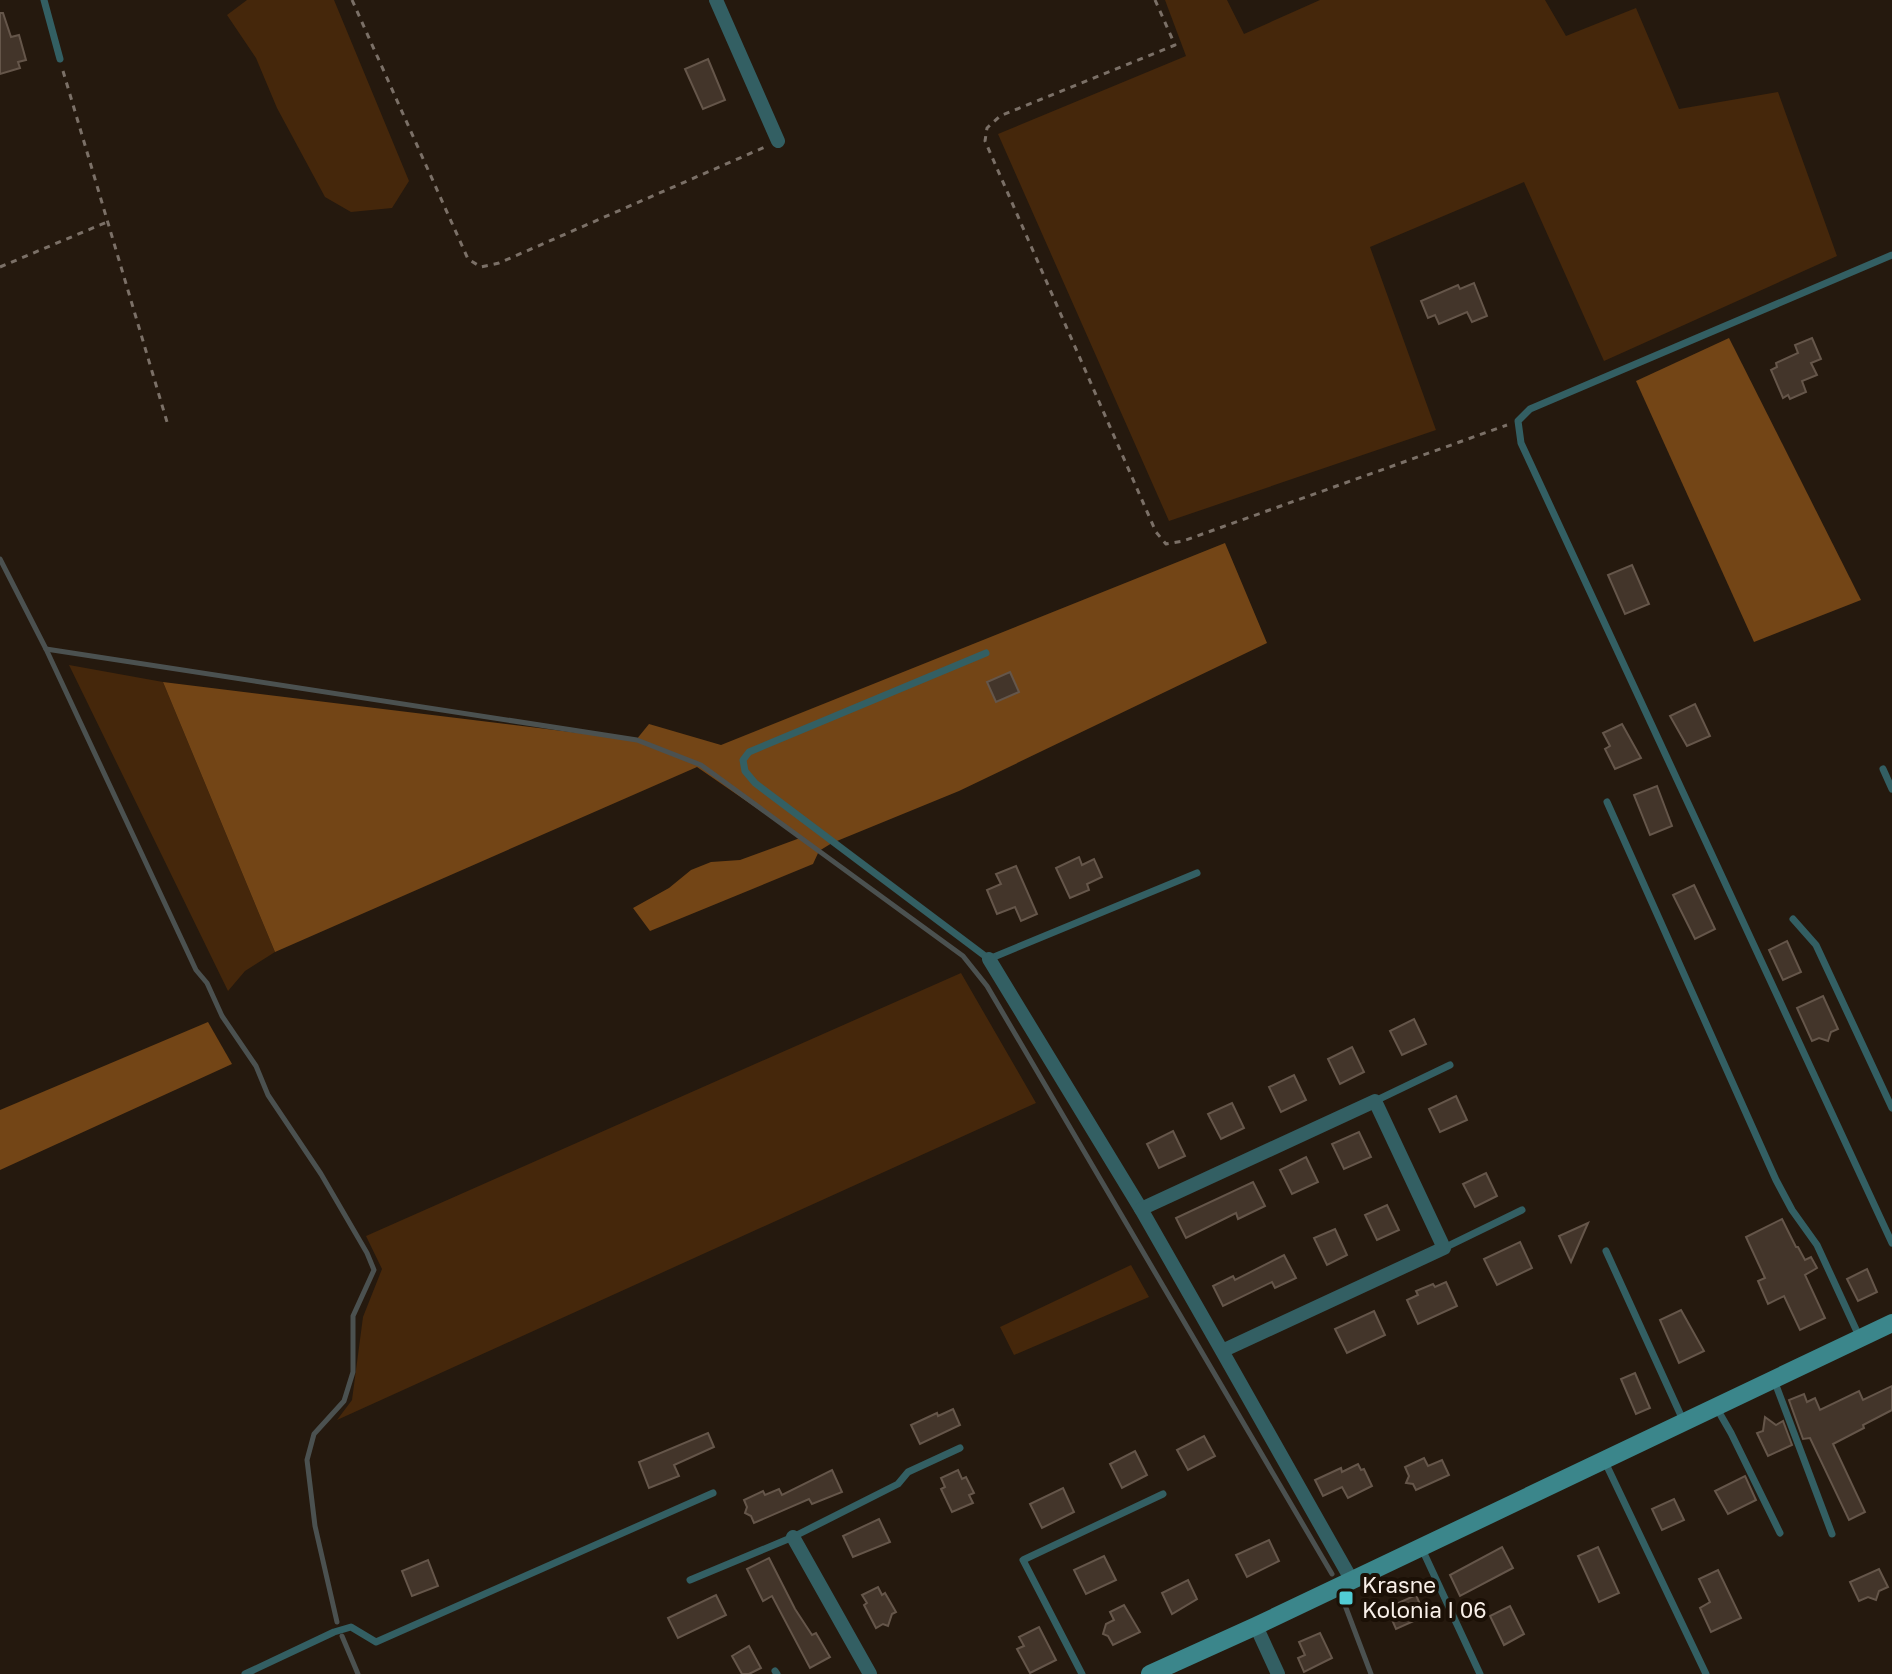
<svg xmlns="http://www.w3.org/2000/svg" width="1892" height="1674" viewBox="0 0 1892 1674" font-family="'Golos Text',sans-serif">
	<rect width="100%" height="100%" fill="#25190e"/>
	<!-- green -->
	<g fill="#45270b">
		<polygon points="247,0 334,0 409,181 392,208 351,212 325,197 277,108 256,58 227,15"/>
		<polygon points="1165,0 1227,0 1244,34 1320,0 1545,0 1566,36 1636,8 1679,109 1778,92 1837,256 1604,361 1524,182 1370,247 1436,430 1169,521 998,134 1186,56"/>
		<polygon points="69,665 163,682 275,952 245,971 228,991"/>
		<polygon points="961,973 1036,1103 337,1420 352,1400 363,1317 382,1269 366,1236"/>
		<polygon points="1131,1265 1149,1297 1014,1355 1000,1327"/>
	</g>
	<!-- forest -->
	<g fill="#734516">
		<polygon points="1729,338 1861,600 1754,642 1636,381"/>
		<polygon points="1225,543 1267,643 959,791 832,843 819,851 813,864 650,931 633,908 669,888 691,870 711,862 740,860 800,838 697,767 275,952 163,682 636,740 649,724 721,745"/>
		<polygon points="208,1022 232,1064 0,1170 0,1110"/>
	</g>
	<g fill="none" stroke-linecap="round" stroke-linejoin="round">
		<!-- stream -->
		<g stroke="#4b5150" stroke-width="5">
			<polyline points="0,559 46,649 196,970 207,983 222,1016 256,1066 268,1095 321,1174 367,1253 374,1270 353,1316 353,1372 344,1401 314,1434 307,1460 315,1526 337,1622"/>
			<polyline points="46,649 637,740 701,765 963,956 987,986 1332,1574"/>
			<polyline points="1343,1600 1371,1674"/>
			<polyline points="342,1636 358,1674"/>
		</g>
	</g>
	<!-- building -->
	<g fill="#43352a" stroke="#65564a" stroke-width="2">
		<polygon points="0,13 3,13 11,37 19,35 26,60 18,62 20,68 0,74"/>
		<polygon points="708,59 725,100 703,109 685,69"/>
		<polygon points="1474,283 1487,316 1472,322 1467,312 1439,324 1435,315 1428,318 1421,301 1458,285 1460,289"/>
		<polygon points="1812,338 1821,359 1811,363 1817,375 1802,381 1806,392 1790,399 1788,395 1783,398 1771,370 1777,367 1776,363 1798,353 1795,345"/>
		<polygon points="1632,565 1649,604 1625,614 1608,575"/>
		<polygon points="1010,672 1019,692 996,702 987,682"/>
		<polygon points="1695,704 1710,736 1687,746 1670,716"/>
		<polygon points="1622,724 1641,758 1615,769 1605,749 1610,746 1603,733"/>
		<polygon points="1657,786 1672,826 1650,835 1634,795"/>
		<polygon points="1079,857 1082,865 1094,859 1102,877 1087,884 1089,890 1070,898 1056,868"/>
		<polygon points="1016,866 1037,914 1021,921 1015,907 997,914 987,890 1001,884 996,874"/>
		<polygon points="1694,885 1715,929 1695,939 1673,895"/>
		<polygon points="1787,941 1801,972 1783,980 1769,950"/>
		<polygon points="1823,996 1838,1029 1831,1032 1828,1041 1819,1038 1812,1041 1797,1008"/>
		<polygon points="1414,1019 1426,1044 1402,1055 1390,1031"/>
		<polygon points="1352,1047 1364,1072 1340,1084 1328,1059"/>
		<polygon points="1294,1075 1306,1100 1281,1112 1269,1087"/>
		<polygon points="1456,1096 1467,1120 1440,1132 1429,1109"/>
		<polygon points="1232,1103 1244,1128 1221,1139 1208,1114"/>
		<polygon points="1173,1131 1185,1156 1159,1168 1147,1144"/>
		<polygon points="1359,1132 1371,1157 1344,1169 1332,1144"/>
		<polygon points="1306,1157 1318,1182 1292,1194 1280,1170"/>
		<polygon points="1486,1173 1497,1196 1475,1207 1463,1184"/>
		<polygon points="1253,1182 1265,1206 1238,1219 1236,1213 1186,1238 1176,1218"/>
		<polygon points="1387,1205 1399,1230 1377,1240 1365,1215"/>
		<polygon points="1782,1219 1796,1247 1798,1247 1805,1260 1811,1257 1817,1268 1805,1275 1825,1318 1800,1330 1784,1296 1768,1304 1758,1281 1765,1278 1746,1237"/>
		<polygon points="1588,1223 1571,1262 1559,1236"/>
		<polygon points="1335,1229 1347,1255 1327,1265 1314,1238"/>
		<polygon points="1520,1242 1532,1268 1497,1285 1484,1259"/>
		<polygon points="1284,1255 1296,1278 1275,1288 1272,1282 1223,1306 1213,1286 1233,1276 1235,1280"/>
		<polygon points="1867,1269 1877,1292 1858,1301 1847,1279"/>
		<polygon points="1446,1282 1457,1306 1418,1324 1407,1300 1418,1295 1416,1291 1433,1284 1435,1287"/>
		<polygon points="1681,1310 1704,1351 1679,1363 1660,1320"/>
		<polygon points="1374,1311 1385,1335 1347,1353 1335,1329"/>
		<polygon points="1635,1373 1650,1408 1636,1414 1621,1379"/>
		<polygon points="1892,1386 1892,1410 1863,1425 1864,1428 1833,1444 1865,1512 1849,1520 1810,1438 1803,1439 1789,1400 1804,1394 1807,1402 1815,1398 1820,1410 1859,1391 1863,1400"/>
		<polygon points="953,1409 960,1425 920,1444 911,1425 937,1413 938,1416"/>
		<polygon points="1765,1417 1776,1425 1783,1421 1792,1445 1768,1456 1757,1433 1763,1431"/>
		<polygon points="708,1433 714,1447 674,1465 679,1476 649,1488 639,1462"/>
		<polygon points="1204,1436 1215,1456 1188,1470 1177,1450"/>
		<polygon points="1135,1451 1147,1475 1122,1488 1110,1464"/>
		<polygon points="1424,1458 1428,1466 1442,1460 1449,1475 1416,1490 1413,1484 1406,1483 1409,1476 1405,1467"/>
		<polygon points="1358,1464 1361,1470 1364,1469 1372,1486 1348,1498 1342,1487 1323,1496 1315,1480 1341,1468 1342,1472"/>
		<polygon points="832,1470 842,1492 812,1504 809,1499 754,1523 751,1516 745,1513 747,1507 744,1500 763,1491 765,1495 779,1489 782,1495"/>
		<polygon points="958,1470 962,1479 966,1477 974,1493 969,1495 973,1503 952,1512 941,1489 945,1487 941,1478"/>
		<polygon points="1745,1476 1756,1500 1728,1514 1715,1491"/>
		<polygon points="1063,1488 1074,1512 1042,1528 1030,1504"/>
		<polygon points="1674,1499 1684,1520 1662,1530 1652,1509"/>
		<polygon points="879,1519 890,1542 853,1557 843,1536"/>
		<polygon points="1269,1540 1279,1561 1247,1577 1236,1555"/>
		<polygon points="1502,1547 1513,1568 1460,1596 1450,1575"/>
		<polygon points="1598,1547 1619,1593 1599,1602 1578,1556"/>
		<polygon points="1104,1556 1116,1580 1086,1594 1074,1570"/>
		<polygon points="769,1558 795,1609 812,1635 816,1633 830,1657 810,1668 772,1596 763,1601 747,1569"/>
		<polygon points="428,1560 438,1586 412,1596 402,1571"/>
		<polygon points="1879,1569 1888,1587 1879,1591 1876,1600 1868,1597 1859,1601 1850,1582"/>
		<polygon points="1718,1570 1741,1618 1711,1632 1700,1608 1710,1602 1699,1579"/>
		<polygon points="1188,1580 1197,1599 1172,1614 1162,1593"/>
		<polygon points="878,1587 882,1595 885,1593 896,1612 892,1614 888,1626 883,1624 876,1628 864,1605 867,1603 862,1595"/>
		<polygon points="716,1595 726,1615 678,1638 668,1618"/>
		<polygon points="1416,1595 1425,1616 1396,1629 1387,1608"/>
		<polygon points="1124,1605 1140,1632 1113,1645 1108,1636 1103,1634 1106,1624 1114,1620 1110,1612"/>
		<polygon points="1510,1606 1524,1634 1504,1645 1490,1616"/>
		<polygon points="1039,1627 1056,1660 1030,1673 1017,1649 1024,1646 1019,1637"/>
		<polygon points="1320,1633 1332,1658 1304,1672 1298,1658 1305,1655 1299,1642"/>
		<polygon points="749,1646 761,1668 749,1674 742,1674 732,1656"/>
	</g>
	<g fill="none" stroke-linecap="round" stroke-linejoin="round">
		<!-- path -->
		<g stroke="#7b7067" stroke-width="3" stroke-dasharray="6 6" stroke-linecap="butt">
			<polyline points="352,0 468,259 481,267 499,263 765,147"/>
			<polyline points="1155,0 1175,45 1000,116 987,128 985,141 1156,532 1166,544 1183,541 1507,425"/>
			<polyline points="63,71 167,422"/>
			<polyline points="0,267 107,222"/>
		</g>
		<!-- lane -->
		<g stroke="#335f63" stroke-width="7">
			<polyline points="44,0 60,59"/>
			<polyline points="1892,255 1530,409 1518,421 1521,443 1892,1243"/>
			<polyline points="986,653 749,752 743,760 745,771 755,783 989,959 1197,873"/>
			<polyline points="1883,769 1892,789"/>
			<polyline points="1607,802 1776,1180 1792,1210 1817,1245 1859,1336"/>
			<polyline points="1793,919 1816,945 1892,1108"/>
			<polyline points="1375,1101 1450,1065"/>
			<polyline points="1444,1248 1522,1210"/>
			<polyline points="1606,1251 1683,1420"/>
			<polyline points="1774,1380 1832,1534"/>
			<polyline points="1716,1407 1731,1433 1780,1533"/>
			<polyline points="1605,1462 1706,1674"/>
			<polyline points="1422,1549 1480,1674"/>
			<polyline points="690,1580 793,1537 898,1484 908,1472 960,1448"/>
			<polyline points="775,1671 777,1674"/>
			<polyline points="245,1674 334,1632 351,1627 376,1642 713,1493"/>
			<polyline points="1082,1674 1023,1560 1163,1494"/>
		</g>
		<!-- street -->
		<g stroke="#335f63" stroke-width="14">
			<polyline points="716,0 778,141"/>
			<polyline points="989,959 1141,1209"/>
			<polyline points="1222,1351 1141,1209 1375,1101 1444,1248 1222,1351 1351,1579"/>
			<polyline points="793,1537 870,1674"/>
			<polyline points="1256,1626 1278,1674"/>
		</g>
		<!-- secondary -->
		<polyline stroke="#3b868b" stroke-width="18" points="1150,1674 1256,1626 1892,1323"/>
	</g>
	<!-- markers -->
	<rect fill="#51ccd5" stroke="#1b1006" stroke-width="3" x="1338" y="1590" width="16" height="16" rx="4"/>
	<g text-anchor="middle" stroke-width="8" stroke-linejoin="round" paint-order="stroke">
		<!-- poi labels -->
		<g font-size="22" fill="#f9f0e9" stroke="#1b1006" text-anchor="start">
			<text x="1362" y="1593">Krasne<tspan x="1362" dy="25">Kolonia I 06</tspan></text>
		</g>
	</g>
</svg>
